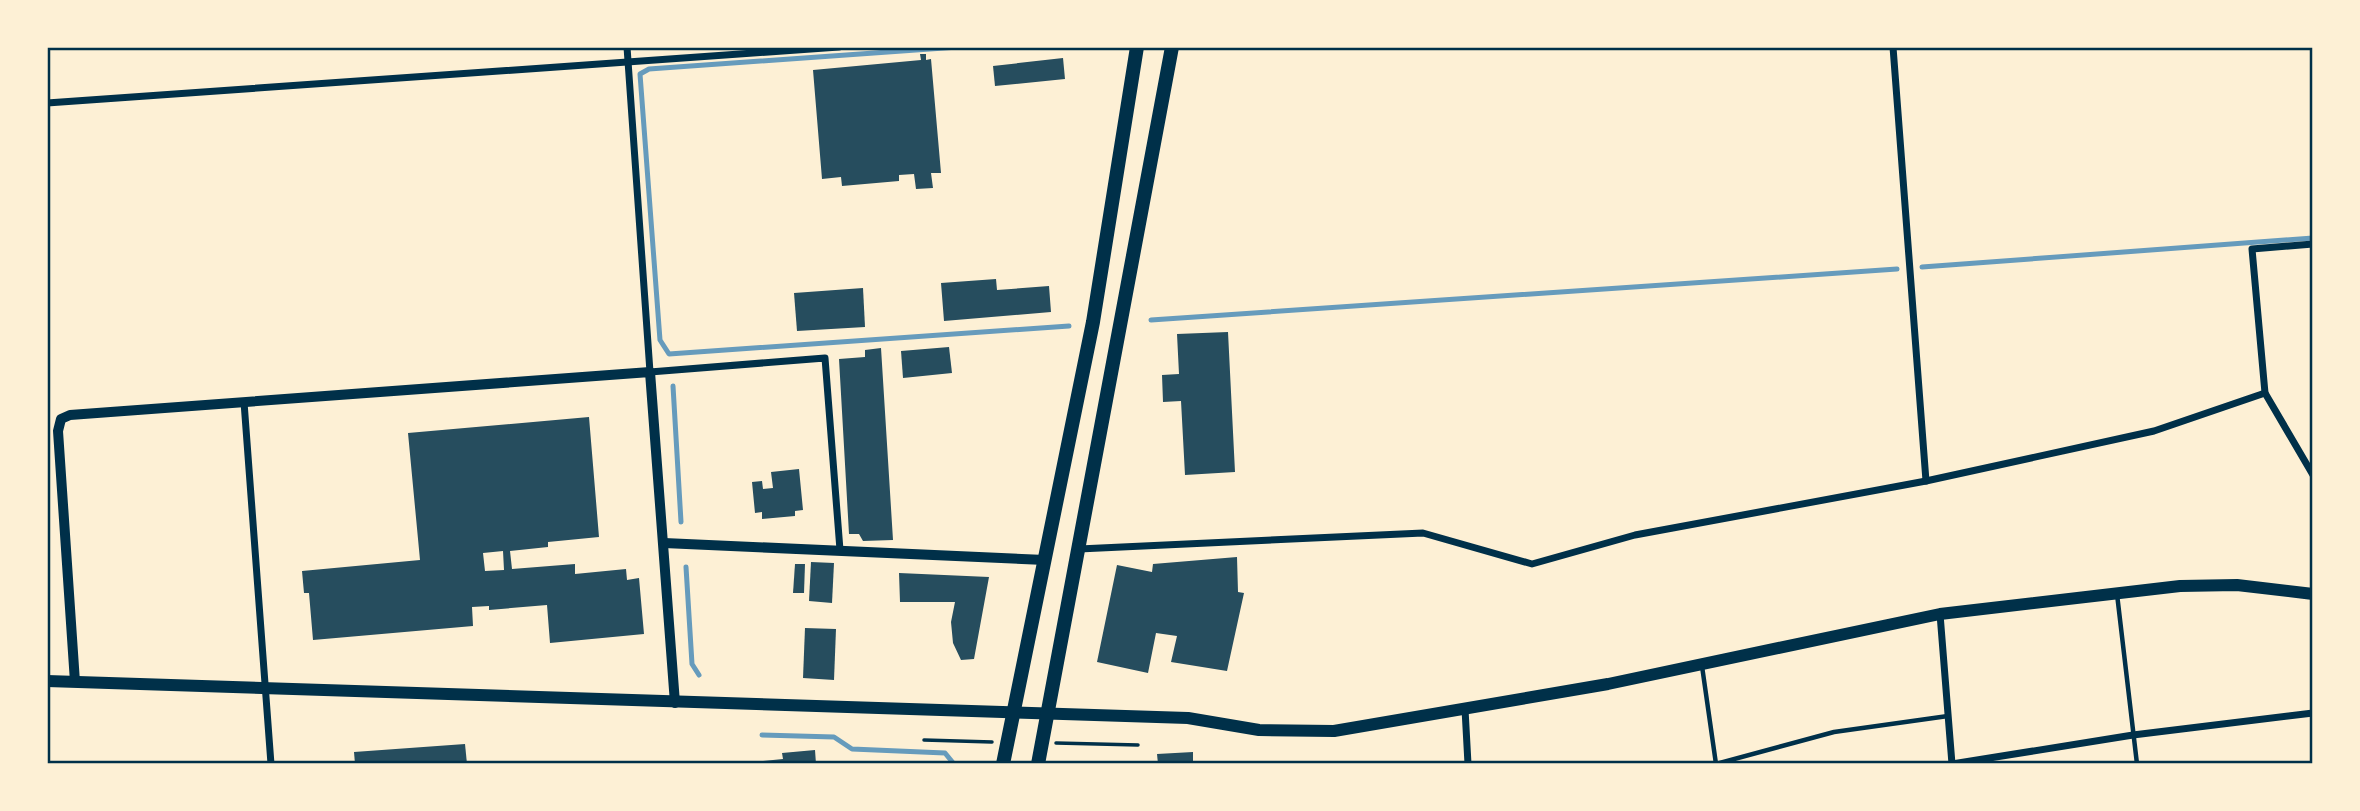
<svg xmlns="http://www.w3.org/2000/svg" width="2360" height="811" viewBox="0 0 2360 811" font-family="'Libre Baskerville',serif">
	<rect width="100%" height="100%" fill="#fdf0d5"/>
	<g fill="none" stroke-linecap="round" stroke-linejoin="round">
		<!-- stream -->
		<g stroke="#669bbc" stroke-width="5">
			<polyline points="958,47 649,69 640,74 660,340 669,354 1069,326"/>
			<polyline points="1922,267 2313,238"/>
			<polyline points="1151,320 1897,269"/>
			<polyline points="673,386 681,522"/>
			<polyline points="686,567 692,664 699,675"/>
			<polyline points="762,735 834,737 852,749 945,753 954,764"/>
		</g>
	</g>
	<!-- building -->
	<g fill="#264d5e" fill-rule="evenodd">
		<polygon points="920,54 926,54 926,60 931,59 941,173 931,173 933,188 916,189 914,174 899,175 899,181 842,186 841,177 822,179 813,70 921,60"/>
		<polygon points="1063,58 1065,79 995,86 993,66"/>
		<polygon points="996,279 997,290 1049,286 1051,312 944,321 941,283"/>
		<polygon points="863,288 865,327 797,331 794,293"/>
		<polygon points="1228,332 1235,472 1185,475 1181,401 1163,402 1162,375 1179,374 1177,334"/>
		<polygon points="949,347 952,373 903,378 901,351"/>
		<polygon points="881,348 893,540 863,541 859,534 849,534 839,359 865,357 865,350"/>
		<path d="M589,417L599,537L548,542V547L510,551L512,569L575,564V574L626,569L627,580L639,578L644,634L550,643L547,605L489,610V606L472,607L473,626L313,640L309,593H304L302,571L420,560L408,433ZM503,551L504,570L485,571L483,553Z"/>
		<polygon points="799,469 803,510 795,511 795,516 762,519 762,512 755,513 752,482 762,481 763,489 773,488 771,472"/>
		<polygon points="1237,557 1238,592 1244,593 1227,671 1171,662 1177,636 1156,633 1148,673 1097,662 1117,565 1152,572 1153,564"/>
		<polygon points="811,562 834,563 832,603 809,601"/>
		<polygon points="795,564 805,564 804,593 793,593"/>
		<polygon points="899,573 989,577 974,659 961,660 953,643 951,622 955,602 900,602"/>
		<polygon points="805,628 836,629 834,680 803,678"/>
		<polygon points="465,744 467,764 355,764 354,752"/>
		<polygon points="815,750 816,764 763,764 763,761 783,759 782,753"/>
		<polygon points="1193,752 1193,764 1158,764 1157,754"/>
	</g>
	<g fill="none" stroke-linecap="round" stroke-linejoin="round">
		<!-- path -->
		<g stroke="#003049" stroke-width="3.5">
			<polyline points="924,740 992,742"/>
			<polyline points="1056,743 1138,745"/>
		</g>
		<!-- service -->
		<g stroke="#003049" stroke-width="4.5">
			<polyline points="2117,594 2137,764"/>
			<polyline points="1702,666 1716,764"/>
			<polyline points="1716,764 1834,732 1948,716"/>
		</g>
		<!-- minor -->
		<g stroke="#003049" stroke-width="7">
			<polyline points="627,47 650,372 825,358 840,550"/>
			<polyline points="1893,47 1926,481"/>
			<polyline points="47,103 839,47"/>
			<polyline points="2313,244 2252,249 2265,393 2313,475"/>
			<polyline points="244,402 271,764"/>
			<polyline points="1079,549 1423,533 1532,564 1635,535 1926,481 2154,431 2265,393"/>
			<polyline points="1940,614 1952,764"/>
			<polyline points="1465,709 1468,764"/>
			<polyline points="1952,764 2133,735 2313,713"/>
		</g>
		<!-- tertiary -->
		<g stroke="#003049" stroke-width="10">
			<polyline points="664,543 1045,560"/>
			<polyline points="75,682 58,431 61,419 70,415 650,372 675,703"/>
		</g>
		<!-- secondary -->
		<polyline stroke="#003049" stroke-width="12" points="47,681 1188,718 1259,730 1334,731 1608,684 1940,614 2180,586 2237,585 2313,594"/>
		<!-- trunk -->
		<g stroke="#003049" stroke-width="14">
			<polyline points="1003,764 1093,322 1137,47"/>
			<polyline points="1038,764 1172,47"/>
		</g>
	</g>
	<!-- border -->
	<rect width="2360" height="811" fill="none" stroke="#fdf0d5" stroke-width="98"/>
	<rect x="49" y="49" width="2262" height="713" fill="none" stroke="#003049" stroke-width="2.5"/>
</svg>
